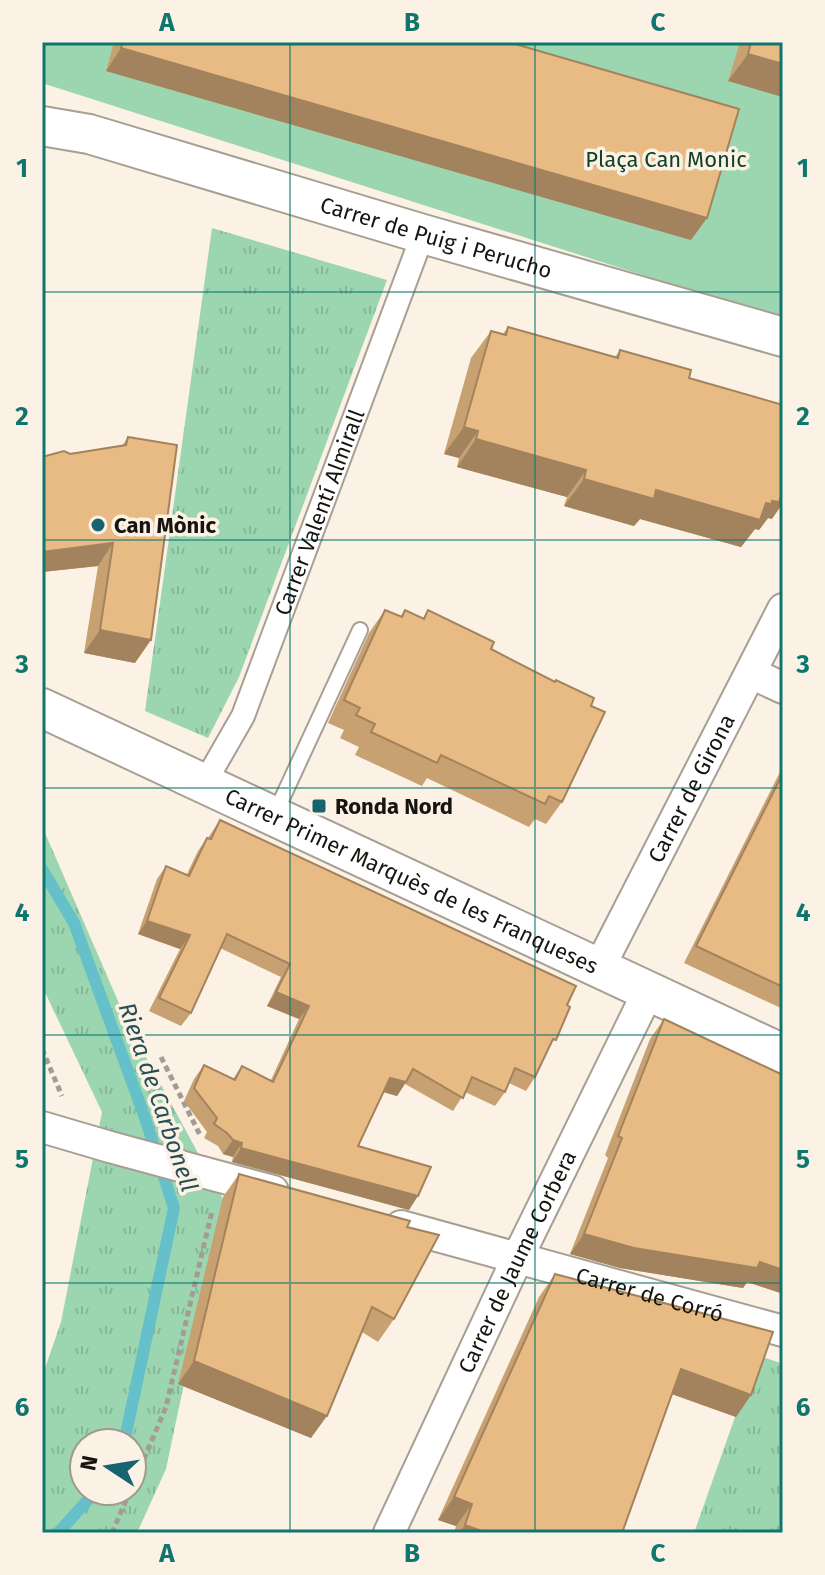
<svg xmlns="http://www.w3.org/2000/svg" width="825" height="1575" viewBox="0 0 825 1575" font-family="'Fira Sans',sans-serif">
	<defs>
		<pattern id="grass-tufts" width="24" height="20" patternUnits="userSpaceOnUse" patternTransform="scale(2)"><rect width="24" height="20" fill="#9cd6b0"/><path d="M3 7l-1-3M5 7V3M7 7l1-3M15 17l-1-3M17 17v-4M19 17l1-3" fill="none" stroke="#86b796"/></pattern>
	</defs>
	<rect width="100%" height="100%" fill="#fbf1e5"/>
	<!-- grass -->
	<g fill="url(#grass-tufts)" fill-rule="evenodd">
		<polygon points="212,228 387,280 239,677 208,738 145,711"/>
		<path d="M42,826L128,1024L223,1199L166,1469L137,1533H42V1377L61,1322L102,1112L42,986ZM84,1443H132V1491H84Z"/>
		<polygon points="757,1355 783,1364 783,1533 694,1533"/>
	</g>
	<!-- park -->
	<polygon fill="#9cd6b0" points="42,42 783,42 783,320 42,83"/>
	<g fill="none" stroke-linecap="round" stroke-linejoin="round">
		<!-- stream -->
		<g stroke="#66c0c9" stroke-width="12">
			<polyline points="42,869 74,923 144,1115 174,1208 124,1443"/>
			<polyline points="58,1533 96,1491"/>
		</g>
		<!-- service casing -->
		<g stroke="#a89f94" stroke-width="18">
			<polyline id="service" points="274,816 360,630"/>
		</g>
		<!-- pedestrian casing -->
		<g stroke="#a89f94" stroke-width="26">
			<g id="pedestrian">
				<path id="s1" d="M204,784L243,716L423,234"/>
			</g>
		</g>
		<!-- minor casing -->
		<g stroke="#a89f94" stroke-width="34">
			<g id="minor">
				<polyline points="751,673 783,688"/>
				<path id="s2" d="M599,968L783,609"/>
				<polyline points="42,1127 110,1147"/>
				<polyline points="202,1172 273,1191"/>
				<path id="s3" d="M401,1226L783,1331"/>
				<path id="s4" d="M389,1533L517,1259L648,992"/>
			</g>
		</g>
		<!-- tertiary casing -->
		<g stroke="#a89f94" stroke-width="42">
			<g id="tertiary">
				<path id="s5" d="M42,126L89,134L423,234L783,337"/>
				<path id="s6" d="M42,708L783,1054"/>
			</g>
		</g>
		<!-- path -->
		<g stroke="#a39c93" stroke-width="5" stroke-dasharray="6 4" stroke-linecap="butt">
			<polyline points="42,1049 62,1096"/>
			<polyline points="161,1057 200,1135"/>
			<polyline points="132,1487 166,1407 212,1211"/>
			<polyline points="112,1533 130,1491"/>
		</g>
		<!-- service -->
		<use href="#service" stroke="#fff" stroke-width="14"/>
		<!-- pedestrian -->
		<use href="#pedestrian" stroke="#fff" stroke-width="22"/>
		<!-- minor -->
		<use href="#minor" stroke="#fff" stroke-width="30"/>
		<!-- tertiary -->
		<use href="#tertiary" stroke="#fff" stroke-width="38"/>
		<!-- minor-bridge casing -->
		<g stroke="#a89f94" stroke-width="34" stroke-linecap="butt">
			<polyline id="minor-bridge" points="110,1147 202,1172"/>
		</g>
		<!-- minor-bridge -->
		<use href="#minor-bridge" stroke="#fff" stroke-width="30"/>
	</g>
	<!-- wall -->
	<g fill="#c8a172">
		<polygon points="114,42 508,42 691,240 106,71"/>
		<polygon points="740,42 783,42 783,97 728,81"/>
		<polygon points="508,327 615,357 620,350 689,378 772,519 768,518 759,530 755,529 741,547 640,519 634,526 564,506 567,497 457,467 459,458 444,454 471,358 491,331 503,334"/>
		<polygon points="128,437 135,663 84,653 98,566 42,572 42,457 122,446"/>
		<polygon points="385,610 400,617 405,610 423,618 428,610 491,649 591,706 562,802 546,824 535,819 529,827 427,778 422,786 355,755 359,747 340,738 344,730 328,723 369,633"/>
		<polygon points="783,766 783,1009 684,963"/>
		<polygon points="220,820 547,1053 535,1077 526,1091 509,1083 505,1092 495,1106 465,1092 453,1111 405,1084 397,1096 383,1092 358,1146 409,1210 232,1162 233,1157 223,1154 218,1146 204,1138 207,1132 184,1101 194,1079 204,1065 233,1079 242,1066 271,1080 299,1019 267,1006 281,977 220,948 191,1013 181,1026 149,1011 180,949 138,934 157,879 166,866 187,874 198,851 207,838 208,838"/>
		<polygon points="664,1019 747,1282 743,1288 620,1268 570,1254 608,1158 605,1155 650,1039"/>
		<polygon points="239,1174 407,1227 394,1319 378,1342 362,1332 311,1438 178,1384 223,1197"/>
		<polygon points="555,1274 751,1395 736,1417 672,1394 622,1533 454,1533 456,1526 438,1520 539,1297"/>
	</g>
	<!-- shaded-wall -->
	<g fill="#a2835d">
		<polygon points="121,48 707,218 691,240 106,71"/>
		<polygon points="748,54 783,64 783,97 728,81"/>
		<polygon points="464,427 478,431 459,458 444,454"/>
		<polygon points="476,439 586,470 567,497 457,467"/>
		<polygon points="584,479 656,490 766,503 782,489 783,503 772,519 768,518 759,530 755,529 741,547 640,519 634,526 564,506"/>
		<polygon points="113,543 98,566 42,572 42,552"/>
		<polygon points="100,630 151,640 135,663 84,653"/>
		<polygon points="147,921 190,935 180,949 138,934"/>
		<polygon points="276,992 309,1006 299,1019 267,1006"/>
		<polygon points="390,1078 406,1082 397,1096 380,1091"/>
		<polygon points="233,1140 242,1143 233,1157 223,1154"/>
		<polygon points="241,1148 418,1196 409,1210 232,1162"/>
		<polygon points="584,1234 760,1262 783,1270 783,1294 747,1282 743,1288 620,1268 570,1254"/>
		<polygon points="194,1361 327,1416 311,1438 178,1384"/>
		<polygon points="681,1369 751,1395 736,1417 666,1392"/>
		<polygon points="454,1497 472,1504 456,1526 438,1520"/>
		<polygon points="465,1525 487,1533 459,1533"/>
	</g>
	<!-- building -->
	<g fill="#e8bb85" stroke="#a2835d" stroke-width="2">
		<polygon points="123,42 508,42 739,109 707,218 121,48"/>
		<polygon points="751,42 783,42 783,64 748,54"/>
		<polygon points="508,327 618,358 620,350 691,370 689,378 783,405 783,490 779,502 772,501 772,504 766,503 760,520 656,490 654,499 584,479 586,470 476,439 478,431 464,427 491,331 506,335"/>
		<polygon points="128,437 177,445 151,640 100,630 113,543 42,552 42,457 64,451 70,454 126,445"/>
		<polygon points="385,610 402,617 405,610 424,619 428,610 494,642 491,649 555,682 556,680 594,698 591,706 605,712 562,802 549,796 545,804 441,755 437,763 371,732 375,724 356,715 360,708 344,700"/>
		<polygon points="783,773 783,987 696,946"/>
		<polygon points="220,820 576,986 567,1005 570,1007 556,1040 553,1039 535,1077 515,1068 505,1092 472,1077 463,1098 413,1069 406,1082 390,1078 358,1146 431,1167 418,1196 241,1148 242,1143 233,1140 227,1133 214,1124 217,1118 194,1088 204,1065 235,1080 242,1066 273,1082 309,1006 276,992 290,964 227,934 191,1013 159,998 190,935 147,921 166,866 189,876 207,838 211,839"/>
		<polygon points="664,1019 783,1075 783,1270 760,1262 757,1268 634,1248 584,1234 622,1138 618,1136"/>
		<polygon points="239,1174 410,1221 407,1227 439,1235 394,1319 372,1307 327,1416 194,1361"/>
		<polygon points="555,1274 773,1332 751,1395 681,1369 622,1533 487,1533 465,1525 472,1504 454,1497"/>
	</g>
	<!-- grid -->
	<path fill="none" stroke="#0f766e" stroke-width="2" stroke-opacity="0.55" d="M290,42V1533M535,42V1533M42,292H783M42,540H783M42,788H783M42,1035H783M42,1283H783"/>
	<!-- markers -->
	<g fill="#17636f" stroke="#fbf1e5" stroke-width="3">
		<circle cx="98" cy="525" r="8"/>
		<rect x="311" y="798" width="16" height="16" rx="4"/>
	</g>
	<g text-anchor="middle" stroke-width="7" stroke-linejoin="round" paint-order="stroke">
		<!-- park labels -->
		<g font-size="22" fill="#114227" stroke="#fbf1e5">
			<text x="666" y="167">Plaça Can Monic</text>
		</g>
		<!-- street labels -->
		<g font-size="22" fill="#171410" stroke="#fbf1e5">
			<text dy="8" stroke="none"><textPath href="#s5" startOffset="410">Carrer de Puig i Perucho</textPath></text>
			<text dy="8" stroke="none"><textPath href="#s1" startOffset="296">Carrer Valentí Almirall</textPath></text>
			<text dy="8" stroke="none"><textPath href="#s2" startOffset="202">Carrer de Girona</textPath></text>
			<text dy="8" stroke="none"><textPath href="#s6" startOffset="408">Carrer Primer Marquès de les Franqueses</textPath></text>
			<text dy="8" stroke="none"><textPath href="#s4" startOffset="300">Carrer de Jaume Corbera</textPath></text>
			<text dy="8" stroke="none"><textPath href="#s3" startOffset="258">Carrer de Corró</textPath></text>
		</g>
		<!-- poi labels -->
		<g font-size="22" font-weight="bold" fill="#171410" stroke="#fbf1e5" text-anchor="start">
			<text x="114" y="533">Can Mònic</text>
			<text x="335" y="814">Ronda Nord</text>
		</g>
		<!-- water labels -->
		<g font-size="24" font-style="italic" fill="#264f54" stroke="#fbf1e5">
			<text transform="translate(158 1097) rotate(71)" y="8">Riera de Carbonell</text>
		</g>
	</g>
	<!-- border -->
	<rect width="825" height="1575" fill="none" stroke="#fbf1e5" stroke-width="88"/>
	<!-- north arrow -->
	<g transform="translate(108 1467) rotate(282)"><circle r="38" fill="#fbf1e5" stroke="#a09990" stroke-width="2"/>
	<path d="M0-6L14 30L0 20L-14 30Z" fill="#17636f"/>
	<text y="-12" font-size="22" font-weight="bold" text-anchor="middle" fill="#171410">N</text>
	</g>
	<rect x="44" y="44" width="737" height="1487" fill="none" stroke="#0f766e" stroke-width="3"/>
	<g font-size="26" text-anchor="middle" font-weight="bold" fill="#0f766e">
		<text x="167" y="31">A</text>
		<text x="412" y="31">B</text>
		<text x="658" y="31">C</text>
		<text x="22" y="177">1</text>
		<text x="803" y="177">1</text>
		<text x="22" y="425">2</text>
		<text x="803" y="425">2</text>
		<text x="22" y="673">3</text>
		<text x="803" y="673">3</text>
		<text x="22" y="921">4</text>
		<text x="803" y="921">4</text>
		<text x="22" y="1168">5</text>
		<text x="803" y="1168">5</text>
		<text x="22" y="1416">6</text>
		<text x="803" y="1416">6</text>
		<text x="167" y="1562">A</text>
		<text x="412" y="1562">B</text>
		<text x="658" y="1562">C</text>
	</g>
</svg>
